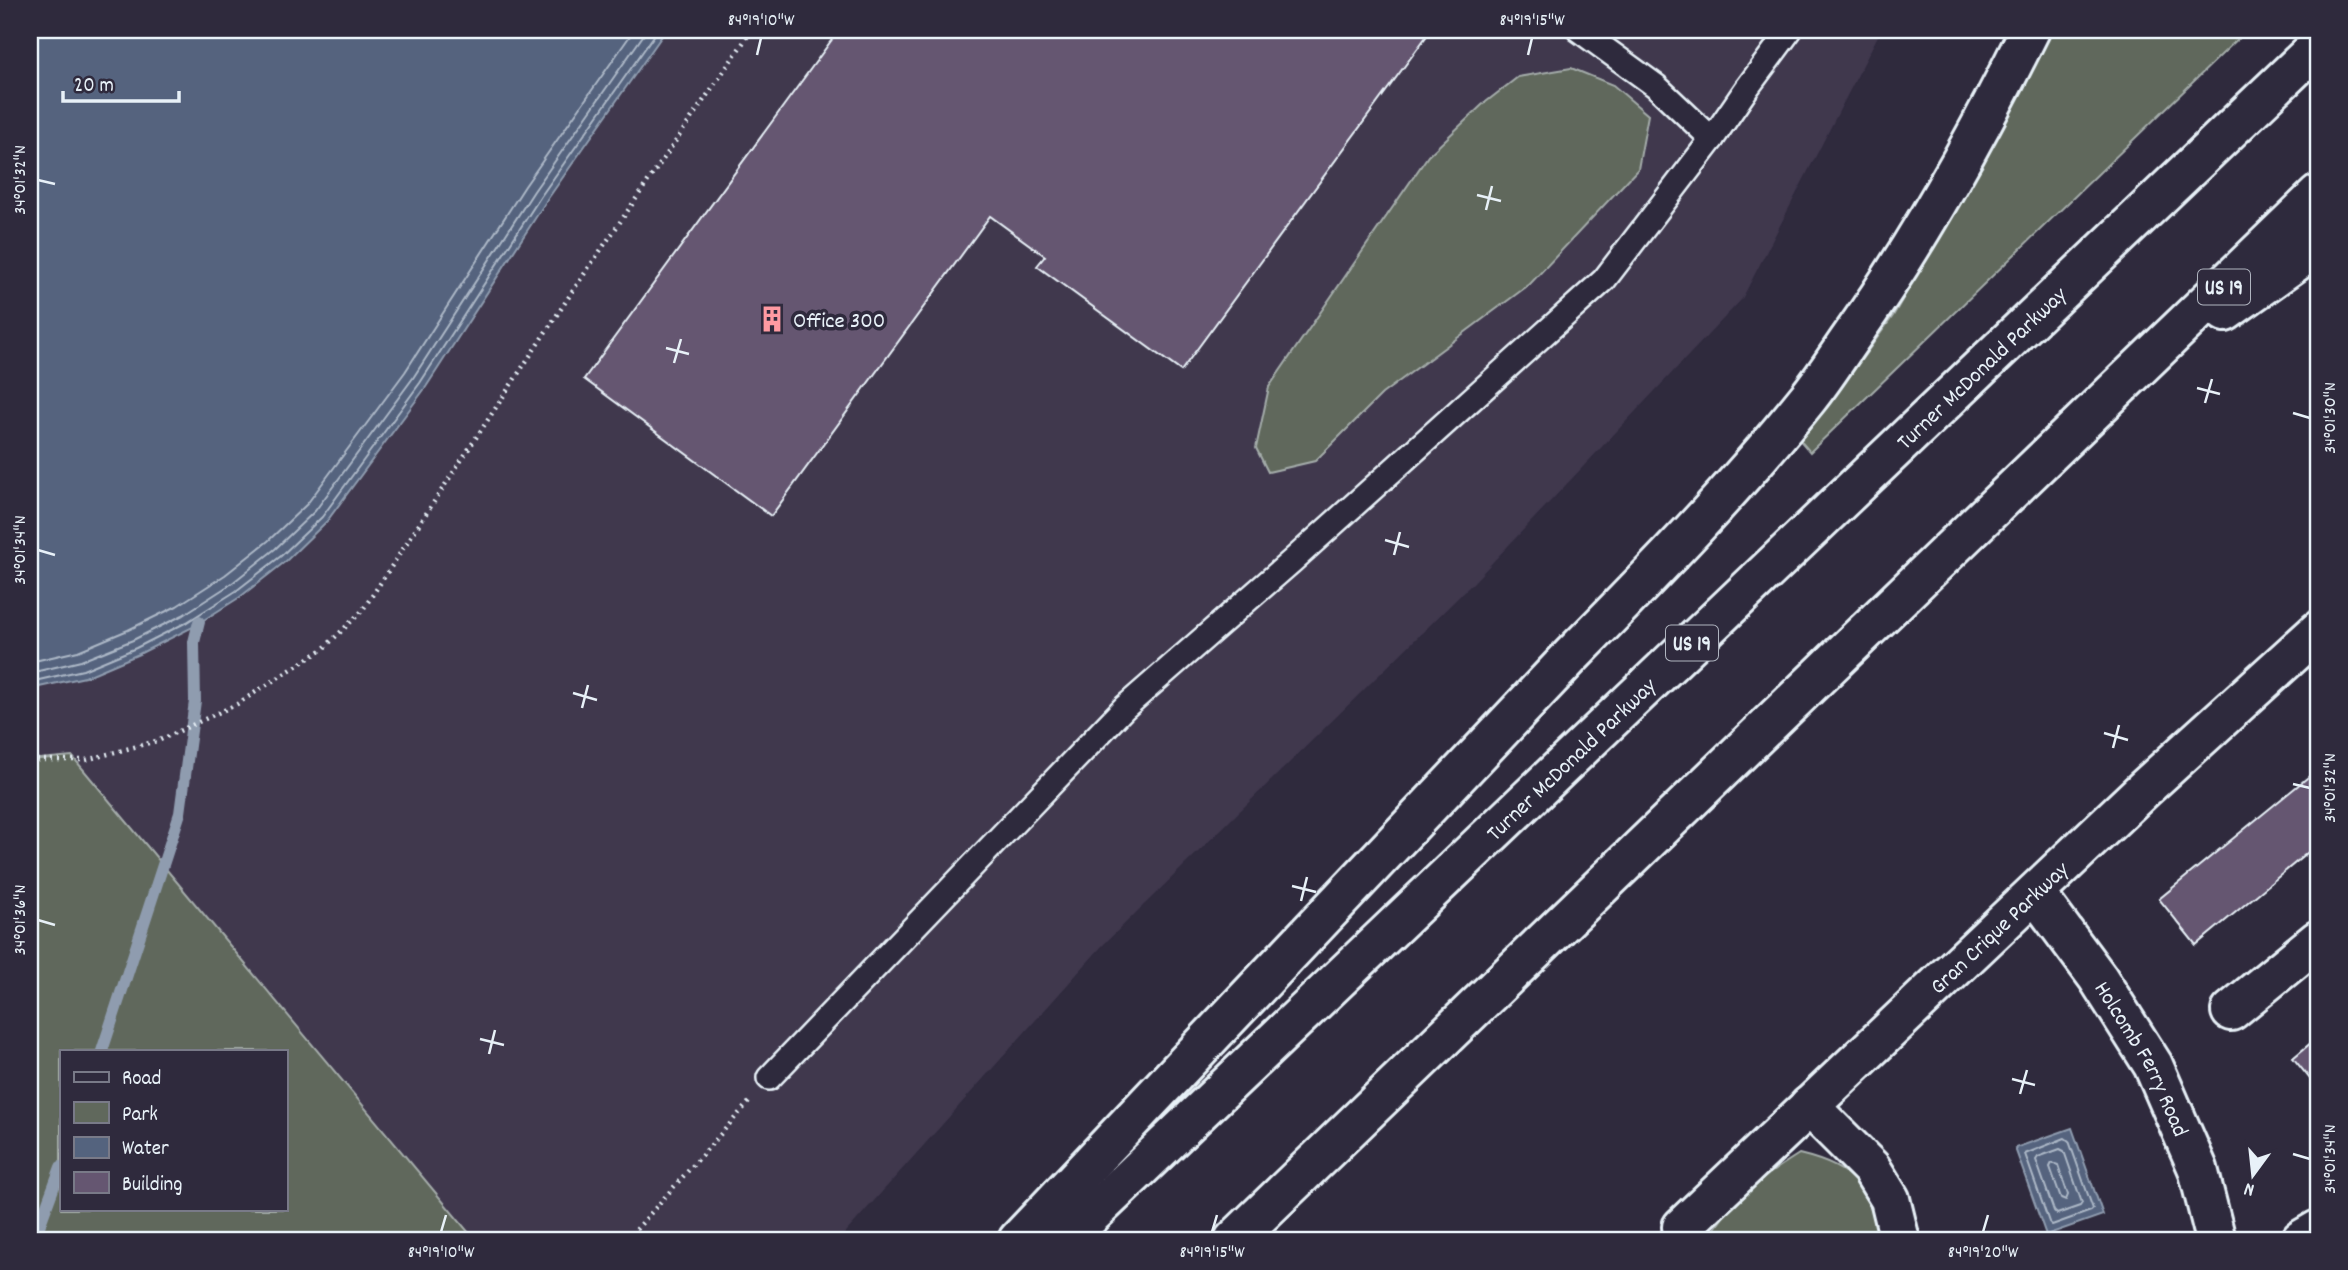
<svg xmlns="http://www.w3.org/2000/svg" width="2348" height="1270" viewBox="0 0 2348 1270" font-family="Dekko,sans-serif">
	<rect width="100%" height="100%" fill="#2f2a3d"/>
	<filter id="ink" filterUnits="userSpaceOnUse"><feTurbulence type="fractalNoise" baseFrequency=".0143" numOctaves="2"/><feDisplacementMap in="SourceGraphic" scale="14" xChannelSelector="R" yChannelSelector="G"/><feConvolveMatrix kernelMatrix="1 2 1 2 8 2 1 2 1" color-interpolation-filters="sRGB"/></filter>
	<g filter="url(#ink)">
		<!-- built -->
		<path fill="#3f374d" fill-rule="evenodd" d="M30,30H1881L1742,299L1473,583L1102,946L839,1240H30ZM61,1051H285V1209H61Z"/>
		<!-- green -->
		<g fill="#60685c" stroke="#a4acaa" stroke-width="2" fill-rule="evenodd">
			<polygon points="2047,30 2247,30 1810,452 1798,438 1841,388 1893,316 1993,141"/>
			<polygon points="1571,68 1613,85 1648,115 1638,169 1530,284 1382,394 1315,461 1268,472 1256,448 1269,387 1428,156 1482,105 1518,77"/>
			<path d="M72,756L475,1240H30V760ZM61,1051H285V1209H61Z"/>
			<path d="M1799,1154C1857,1168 1867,1189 1888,1240H1708C1730,1200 1761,1178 1799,1154Z"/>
		</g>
		<!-- water -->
		<g fill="#54637e" stroke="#8f9caf" stroke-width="2">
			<polygon points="30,30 666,30 547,200 426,387 327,521 286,561 240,597 191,628 139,654 85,677 30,689"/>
			<polygon points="2072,1128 2103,1215 2046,1235 2015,1148"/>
		</g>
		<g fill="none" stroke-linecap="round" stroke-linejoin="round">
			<!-- shore -->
			<g stroke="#adb8c7" stroke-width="2">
				<polyline points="30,662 78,651 128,630 177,606 225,575 268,541 307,504 405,372 525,186 634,30"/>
				<polyline points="30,673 81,661 133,640 183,615 231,584 275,549 315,511 413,378 534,191 647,30"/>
				<polyline points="30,682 83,670 136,648 187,622 236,591 281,556 322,517 420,383 541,196 658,30"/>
				<polygon points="2065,1138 2069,1141 2093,1209 2091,1211 2052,1225 2049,1222 2025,1154"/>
				<polygon points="2060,1149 2064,1151 2082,1203 2080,1206 2057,1214 2054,1211 2036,1160 2038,1157"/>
				<polygon points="2052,1163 2058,1165 2068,1195 2066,1200 2061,1198 2050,1167"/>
			</g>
			<!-- stream -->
			<g stroke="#8f9caf" stroke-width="12">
				<polyline points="102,1051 180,813 195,701 194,642 199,622"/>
				<polyline points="34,1240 61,1167"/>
			</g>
		</g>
		<!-- building -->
		<g fill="#655671" stroke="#e8f1f8" stroke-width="2">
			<polygon points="839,30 1431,30 1181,371 1037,266 1045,256 990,216 771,516 584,379"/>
			<polygon points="2318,769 2318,844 2196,945 2159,899"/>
			<polygon points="2318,1037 2318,1089 2293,1058"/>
		</g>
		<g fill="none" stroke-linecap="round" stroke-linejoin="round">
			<!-- service casing -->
			<g stroke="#e8f1f8" stroke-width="28">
				<g id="service">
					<polyline points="1579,30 1656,86 1712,139"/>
					<polyline points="769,1078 1124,708 1292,561 1604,280 1712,139 1747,88 1790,30"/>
				</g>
			</g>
			<!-- minor casing -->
			<g stroke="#e8f1f8" stroke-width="44">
				<g id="minor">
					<path id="s1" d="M2035,893L2098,978L2153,1065L2198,1169L2216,1240"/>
					<polyline points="2231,1011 2318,940"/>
					<polyline points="1809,1106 1871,1168 1890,1199 1900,1240"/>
					<path id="s2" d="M1682,1227L2144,789L2318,631"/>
					<polyline points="2301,1240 2318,1230"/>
				</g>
			</g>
			<!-- motorway casing -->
			<g stroke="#e8f1f8" stroke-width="44">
				<g id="motorway">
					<polyline points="2225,312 2318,246"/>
					<path d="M1018,1240L1571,656C1653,573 1735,489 1808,398C1825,377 1839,354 1854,333C1922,236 1978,135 2030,30"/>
					<path id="s3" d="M1065,1240L2318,46"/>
					<polyline points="1234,1240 2318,195"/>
				</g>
			</g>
			<!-- path -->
			<g stroke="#e8f1f8" stroke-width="4.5" stroke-dasharray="2 5" stroke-linecap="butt">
				<polyline points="30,760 86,760 160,740 237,704 323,649 362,611 574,289 752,30"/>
				<polyline points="627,1240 749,1102"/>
			</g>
			<!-- service -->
			<use href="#service" stroke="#2f2a3d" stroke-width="23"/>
			<!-- minor -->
			<use href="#minor" stroke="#2f2a3d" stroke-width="38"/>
			<!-- motorway -->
			<use href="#motorway" stroke="#2f2a3d" stroke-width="38"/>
		</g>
	</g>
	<!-- ticks -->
	<path fill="none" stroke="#e8f1f8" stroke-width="2.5" d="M757,55L761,38M1528,55L1532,38M38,180L55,184M1477,195L1501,201M1486,210L1492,186M666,348L689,354M674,363L681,339M2197,388L2220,394M2205,403L2212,379M2293,413L2310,418M1385,540L1409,547M38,550L55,555M1394,555L1400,532M573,693L597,700M582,708L588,685M2104,733L2128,740M2113,748L2119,725M2293,784L2310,788M1292,886L1316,892M1301,901L1307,877M38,920L55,925M480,1039L504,1045M489,1054L495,1030M2012,1079L2035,1085M2020,1094L2027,1070M2293,1154L2310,1159M441,1232L446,1215M1212,1232L1217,1215M1983,1232L1988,1215"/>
	<!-- icons -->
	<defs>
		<g id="building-bare" transform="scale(2.1)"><path d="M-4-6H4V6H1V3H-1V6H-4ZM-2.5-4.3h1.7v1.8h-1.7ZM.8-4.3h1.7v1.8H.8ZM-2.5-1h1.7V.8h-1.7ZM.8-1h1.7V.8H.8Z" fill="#ff9aa2" stroke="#2f2a3d" stroke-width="2.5" paint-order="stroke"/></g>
	</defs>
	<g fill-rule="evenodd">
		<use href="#building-bare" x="772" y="319"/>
	</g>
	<g text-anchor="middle" stroke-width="7" stroke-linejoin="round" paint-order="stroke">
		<!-- shield labels -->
		<g fill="#2f2a3d" stroke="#b0b5c0" stroke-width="2">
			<rect x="2198" y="269.5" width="52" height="35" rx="5"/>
			<rect x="1666" y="625.5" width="52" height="35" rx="5"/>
		</g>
		<g font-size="21" font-weight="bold" fill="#e8f1f8">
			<text x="2224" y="294">US 19</text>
			<text x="1692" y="650">US 19</text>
		</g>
		<!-- poi labels -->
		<g font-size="23" fill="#e8f1f8" stroke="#2f2a3d" text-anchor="start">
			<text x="793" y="327">Office 300</text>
		</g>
		<!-- street labels -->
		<g font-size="23" fill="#e8f1f8" stroke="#2f2a3d">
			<text dy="8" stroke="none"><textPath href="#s3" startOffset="1265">Turner McDonald Parkway</textPath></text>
			<text dy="8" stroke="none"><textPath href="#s3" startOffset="698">Turner McDonald Parkway</textPath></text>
			<text dy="8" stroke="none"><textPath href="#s2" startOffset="436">Gran Crique Parkway</textPath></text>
			<text dy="8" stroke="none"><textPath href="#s1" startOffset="198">Holcomb Ferry Road</textPath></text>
		</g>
	</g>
	<!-- margin -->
	<rect width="2348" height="1270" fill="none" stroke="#2f2a3d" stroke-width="77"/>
	<!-- legend -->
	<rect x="60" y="1050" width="228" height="161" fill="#2f2a3d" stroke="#797a88" stroke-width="2"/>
	<rect x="74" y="1072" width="35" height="10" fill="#2f2a3d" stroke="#797a88" stroke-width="2"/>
	<text x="122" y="1084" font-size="21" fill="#e8f1f8">Road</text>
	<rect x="74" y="1102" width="35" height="21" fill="#60685c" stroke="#797a88" stroke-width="2"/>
	<text x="122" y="1120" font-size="21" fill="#e8f1f8">Park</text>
	<rect x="74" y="1137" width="35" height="21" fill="#54637e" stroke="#797a88" stroke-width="2"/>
	<text x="122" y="1154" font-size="21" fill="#e8f1f8">Water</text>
	<rect x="74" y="1172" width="35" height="21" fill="#655671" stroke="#797a88" stroke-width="2"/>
	<text x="122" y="1190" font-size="21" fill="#e8f1f8">Building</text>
	<!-- north arrow -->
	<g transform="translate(2253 1175) rotate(195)" stroke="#2f2a3d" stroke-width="5" paint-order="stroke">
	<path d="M0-5L12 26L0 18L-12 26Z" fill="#e8f1f8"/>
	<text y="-10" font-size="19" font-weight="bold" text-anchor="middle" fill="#e8f1f8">N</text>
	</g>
	<!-- scale -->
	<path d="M63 91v10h116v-10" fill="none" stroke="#e8f1f8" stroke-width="3.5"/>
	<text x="74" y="91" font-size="21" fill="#e8f1f8" stroke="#2f2a3d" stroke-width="5" paint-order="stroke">20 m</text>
	<rect x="38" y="38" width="2272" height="1194" fill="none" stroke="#e8f1f8" stroke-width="2.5"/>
	<g font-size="18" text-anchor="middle" fill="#e8f1f8">
		<text x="761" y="25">84°19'10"W</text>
		<text x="1532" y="25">84°19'15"W</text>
		<text transform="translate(19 180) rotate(-90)" y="6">34°01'32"N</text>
		<text transform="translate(2329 418) rotate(-90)" y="6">34°01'30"N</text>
		<text transform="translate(19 550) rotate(-90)" y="6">34°01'34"N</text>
		<text transform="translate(2329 788) rotate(-90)" y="6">34°01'32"N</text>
		<text transform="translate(19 920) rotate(-90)" y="6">34°01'36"N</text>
		<text transform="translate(2329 1159) rotate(-90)" y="6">34°01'34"N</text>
		<text x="441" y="1257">84°19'10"W</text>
		<text x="1212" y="1257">84°19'15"W</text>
		<text x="1983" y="1257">84°19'20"W</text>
	</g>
</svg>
